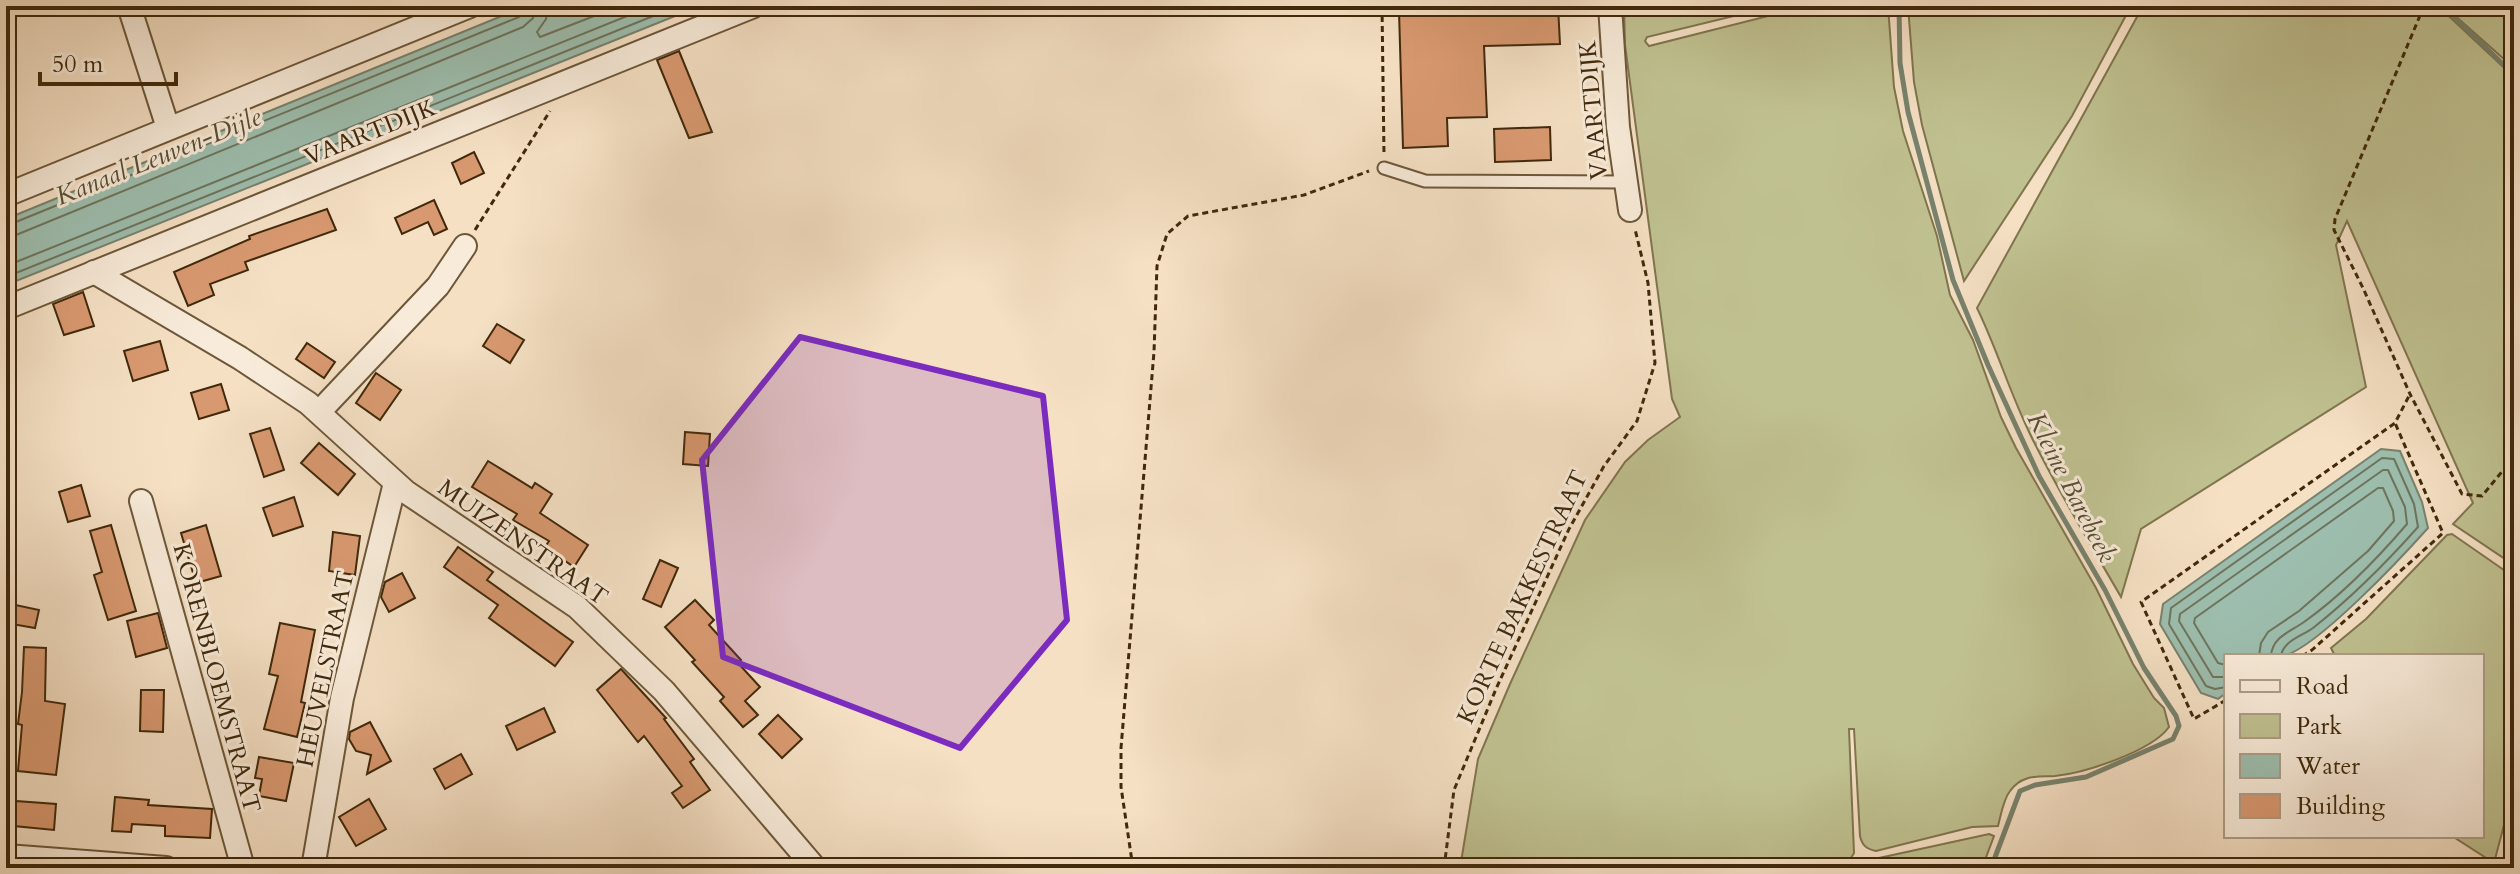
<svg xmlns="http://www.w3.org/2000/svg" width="2520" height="874" viewBox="0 0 2520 874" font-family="Cardo,serif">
	<rect width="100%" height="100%" fill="#f5e0c4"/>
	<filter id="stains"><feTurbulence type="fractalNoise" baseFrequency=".0025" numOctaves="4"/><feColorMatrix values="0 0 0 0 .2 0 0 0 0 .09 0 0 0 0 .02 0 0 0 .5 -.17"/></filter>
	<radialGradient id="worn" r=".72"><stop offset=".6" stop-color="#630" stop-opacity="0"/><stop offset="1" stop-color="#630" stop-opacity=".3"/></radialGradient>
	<!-- green -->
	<g fill="#c0c191" stroke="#80754e" stroke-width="2">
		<path d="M1624,6H1775L1647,37L1645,41L1649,46L1808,6H1888L1894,87L1903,131L1937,236L1950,295L1973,340L2001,417L2016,448L2096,588L2133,664L2154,698L2164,708L2169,727C2152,751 2085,773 2055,776C2038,777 2022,774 2010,791C2003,800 2001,815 1998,826L1972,827L1876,851C1866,849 1862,845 1860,836L1854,729H1849L1854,853L1851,858L1841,863L1840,868H1460L1478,759L1510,684L1585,520L1625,462L1648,440L1680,417L1672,399L1625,45Z"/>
		<polygon points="1908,6 2131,6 2072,116 1964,281 1922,125 1914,82"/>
		<path d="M2143,6H2438L2514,77V565L2453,524L2473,503L2347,221L2336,245L2366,387L2141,529L2121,597C2090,543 2057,490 2030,434C2010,393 1997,349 1977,308Z"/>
		<polygon points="2448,6 2514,6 2514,68 2452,13"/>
		<polygon points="2452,534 2514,577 2514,800 2509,806 2494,863 2452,836 2482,836 2482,656 2335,656 2331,648 2366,619 2447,535"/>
		<polygon points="1989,834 1994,836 1982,868 1846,868 1856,863"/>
	</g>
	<!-- water -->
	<g fill="#9dbeae" stroke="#78826d" stroke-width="2">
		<polygon points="526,6 700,6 6,285 6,219"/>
		<path d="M2381,449L2400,451L2422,502L2428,528C2403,556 2316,649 2283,656C2265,660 2244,656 2226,656V693L2218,699L2201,693L2160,624L2163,604Z"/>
	</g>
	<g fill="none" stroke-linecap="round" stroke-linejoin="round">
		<!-- shore -->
		<g stroke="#6e745c" stroke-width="2">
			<polyline points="548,6 546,19 537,32 540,37 620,6"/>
			<polyline points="6,226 519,17 525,12 525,6"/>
			<polyline points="6,236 16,235 523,27 533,18 535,6"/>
			<polyline points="6,266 652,6"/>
			<polyline points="6,277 678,6"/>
			<polyline points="2226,665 2218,663 2194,623 2195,618 2378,488 2383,488 2393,511 2394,521 2368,551 2299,611 2268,632 2261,643 2259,656"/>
			<path d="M2226,677H2213L2179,621L2180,614L2383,470H2388L2405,507L2407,524C2377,559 2342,595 2304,622C2290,632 2272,637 2271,656"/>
			<path d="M2226,687L2215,689L2206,686L2169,624L2171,608L2382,458L2394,459L2414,504L2418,527C2386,563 2351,598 2313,628C2302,636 2283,641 2281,656"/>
		</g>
		<!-- stream -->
		<g stroke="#78826d" stroke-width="5">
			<polyline points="1899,6 1900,63 1908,112 1953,280 1988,365 2039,476 2105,590 2144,668 2176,716 2179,726 2173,739 2086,777 2035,785 2020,791 1991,868"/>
			<polyline points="2443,6 2514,75"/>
			<polyline points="2505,868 2514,832"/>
		</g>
	</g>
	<!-- building -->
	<g fill="#d99970" stroke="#40290b" stroke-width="2">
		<polygon points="1558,6 1560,44 1484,46 1487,117 1447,118 1448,146 1403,148 1399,11"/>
		<polygon points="679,51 712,132 689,138 657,60"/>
		<polygon points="1550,127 1551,160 1495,162 1494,129"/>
		<polygon points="474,152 484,173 461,184 452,163"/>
		<polygon points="434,200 447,229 434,235 428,222 402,234 395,218"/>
		<polygon points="327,209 336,230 245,262 248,270 210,284 214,295 188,306 174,272 250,239 249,236"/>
		<polygon points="83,292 94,326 64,335 53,304"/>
		<polygon points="497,324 524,340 510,363 483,346"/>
		<polygon points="160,341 168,370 133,381 124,351"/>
		<polygon points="307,343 335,362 324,378 296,359"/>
		<polygon points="376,373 401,390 380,420 356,403"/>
		<polygon points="221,384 229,410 199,419 191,393"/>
		<polygon points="270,428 284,470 264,477 250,434"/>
		<polygon points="685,432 710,434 708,466 683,464"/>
		<polygon points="319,443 355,474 338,495 301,463"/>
		<polygon points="488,461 532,488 535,483 552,494 540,513 588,545 574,567 545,547 549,541 513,520 517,514 472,487"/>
		<polygon points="81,485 90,516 68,522 59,492"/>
		<polygon points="294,497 303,526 273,536 263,508"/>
		<polygon points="111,525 136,611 108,620 94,575 102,572 90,531"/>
		<polygon points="206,525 221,576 196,583 181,533"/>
		<polygon points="333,532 360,536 355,575 329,571"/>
		<polygon points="458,547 493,572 487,580 573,642 555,666 489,618 498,605 444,567"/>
		<polygon points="660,560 678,568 661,607 643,599"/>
		<polygon points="402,573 415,598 389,612 381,597 385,582"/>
		<polygon points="695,600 714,620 709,625 741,660 738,663 760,687 745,701 758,715 743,727 720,701 724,697 692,662 695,660 665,627"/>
		<polygon points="6,603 39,610 35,628 6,623"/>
		<polygon points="158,613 167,648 136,657 127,621"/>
		<polygon points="280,623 315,630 301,702 305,703 297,737 264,729 278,676 269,674"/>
		<polygon points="24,647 46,648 45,701 65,704 56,775 18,771 22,725 18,724 22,692"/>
		<polygon points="621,669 666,718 664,719 694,759 690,762 710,790 683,808 672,793 682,786 644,736 638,742 597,690"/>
		<polygon points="141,690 164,690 163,732 140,731"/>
		<polygon points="544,708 555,732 517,750 506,726"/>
		<polygon points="778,715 802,739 782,758 759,734"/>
		<polygon points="370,722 391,761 367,774 371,755 356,751 349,739 350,732"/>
		<polygon points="461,754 472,774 445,789 434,769"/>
		<polygon points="259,757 294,763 286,801 259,796 262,779 255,778"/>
		<polygon points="115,797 149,800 148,805 212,809 210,838 165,836 165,826 132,824 131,832 112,831"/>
		<polygon points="369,799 386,829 356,846 339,817"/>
		<polygon points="16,801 56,804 54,830 14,826"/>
	</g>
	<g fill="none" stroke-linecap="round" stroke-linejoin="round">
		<!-- service casing -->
		<g stroke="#6d5739" stroke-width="15">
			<polyline id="service" points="1384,168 1425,181 1626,182"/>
		</g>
		<!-- minor casing -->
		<g stroke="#6d5739" stroke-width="26">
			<g id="minor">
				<polyline points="129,6 168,128"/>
				<polyline points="1610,6 1618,127 1630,210"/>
				<polyline points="6,195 470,6"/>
				<polyline points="94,272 240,358 308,403 406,492 577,607 664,691 815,868"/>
				<polyline points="6,308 754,6"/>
				<polyline points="320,411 438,286 465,246"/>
				<polyline points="141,501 243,868"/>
				<polyline points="6,856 166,868"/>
				<polyline points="313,868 342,698 395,483"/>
			</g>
		</g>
		<!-- path -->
		<g stroke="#40290b" stroke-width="3" stroke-dasharray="6 4" stroke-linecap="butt">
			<polyline points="1382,6 1384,155"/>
			<polyline points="2424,6 2335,219 2334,230 2363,288 2410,394 2462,494 2482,496 2514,457"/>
			<polyline points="475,230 550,111"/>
			<polyline points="2302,656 2312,650 2443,533 2395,423"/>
			<polyline points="2226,700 2194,719 2141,602 2395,423 2410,394"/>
			<polyline points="1133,868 1121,787 1121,748 1154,352 1157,266 1167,234 1188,216 1304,195 1369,171"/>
			<polyline points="1444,868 1454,790 1496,689 1569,529 1604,466 1637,421 1655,363 1648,283 1635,229"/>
		</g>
		<!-- service -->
		<use href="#service" stroke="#f8ebd9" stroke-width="11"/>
		<!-- minor -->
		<use href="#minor" stroke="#f8ebd9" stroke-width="22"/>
	</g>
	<!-- marked area -->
	<path fill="#7b2cbf" fill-opacity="0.2" stroke="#7b2cbf" stroke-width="6" stroke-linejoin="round" d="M800,337L1043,396L1067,620L960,748L723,657L702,460Z"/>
	<g text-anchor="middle" stroke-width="6" stroke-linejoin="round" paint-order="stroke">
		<!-- street labels -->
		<g font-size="24" fill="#40290b" stroke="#f8ebd9">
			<text transform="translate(1593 110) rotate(-95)" y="8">VAARTDIJK</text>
			<text transform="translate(370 132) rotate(-22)" y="8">VAARTDIJK</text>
			<text transform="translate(523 542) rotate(35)" y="8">MUIZENSTRAAT</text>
			<text transform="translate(1522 597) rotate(-65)" y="8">KORTE BAKKESTRAAT</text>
			<text transform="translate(325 669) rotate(-78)" y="8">HEUVELSTRAAT</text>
			<text transform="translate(217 678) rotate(75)" y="8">KORENBLOEMSTRAAT</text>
		</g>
		<!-- water labels -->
		<g font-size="26" font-style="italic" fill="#574e34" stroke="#f8ebd9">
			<text transform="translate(158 156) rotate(-22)" y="9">Kanaal Leuven-Dijle</text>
			<text transform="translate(2072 487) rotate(63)" y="9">Kleine Barebeek</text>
		</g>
	</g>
	<!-- margin -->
	<rect width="2520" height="874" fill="none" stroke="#f5e0c4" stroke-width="32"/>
	<rect x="8" y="8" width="2504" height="858" fill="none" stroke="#40290b" stroke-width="4"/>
	<rect x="16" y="16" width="2488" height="842" fill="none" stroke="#40290b" stroke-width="2"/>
	<!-- legend -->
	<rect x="2224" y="654" width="260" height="184" fill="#f8ebd9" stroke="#ae9d87" stroke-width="2"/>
	<rect x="2240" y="680" width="40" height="12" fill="#f8ebd9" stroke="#ae9d87" stroke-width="2"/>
	<text x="2296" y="694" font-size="24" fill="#40290b">Road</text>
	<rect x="2240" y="714" width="40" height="24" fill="#c0c191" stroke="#ae9d87" stroke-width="2"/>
	<text x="2296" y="734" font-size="24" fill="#40290b">Park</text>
	<rect x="2240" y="754" width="40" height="24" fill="#9dbeae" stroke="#ae9d87" stroke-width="2"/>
	<text x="2296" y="774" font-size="24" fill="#40290b">Water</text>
	<rect x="2240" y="794" width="40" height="24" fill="#d99970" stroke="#ae9d87" stroke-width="2"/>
	<text x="2296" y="814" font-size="24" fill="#40290b">Building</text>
	<!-- scale -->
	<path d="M40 72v12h136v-12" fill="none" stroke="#40290b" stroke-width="4"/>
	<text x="52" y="72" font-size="24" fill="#40290b" stroke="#f8ebd9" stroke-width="6" paint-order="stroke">50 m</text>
	<rect width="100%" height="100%" filter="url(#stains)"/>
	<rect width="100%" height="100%" fill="url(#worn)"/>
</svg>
